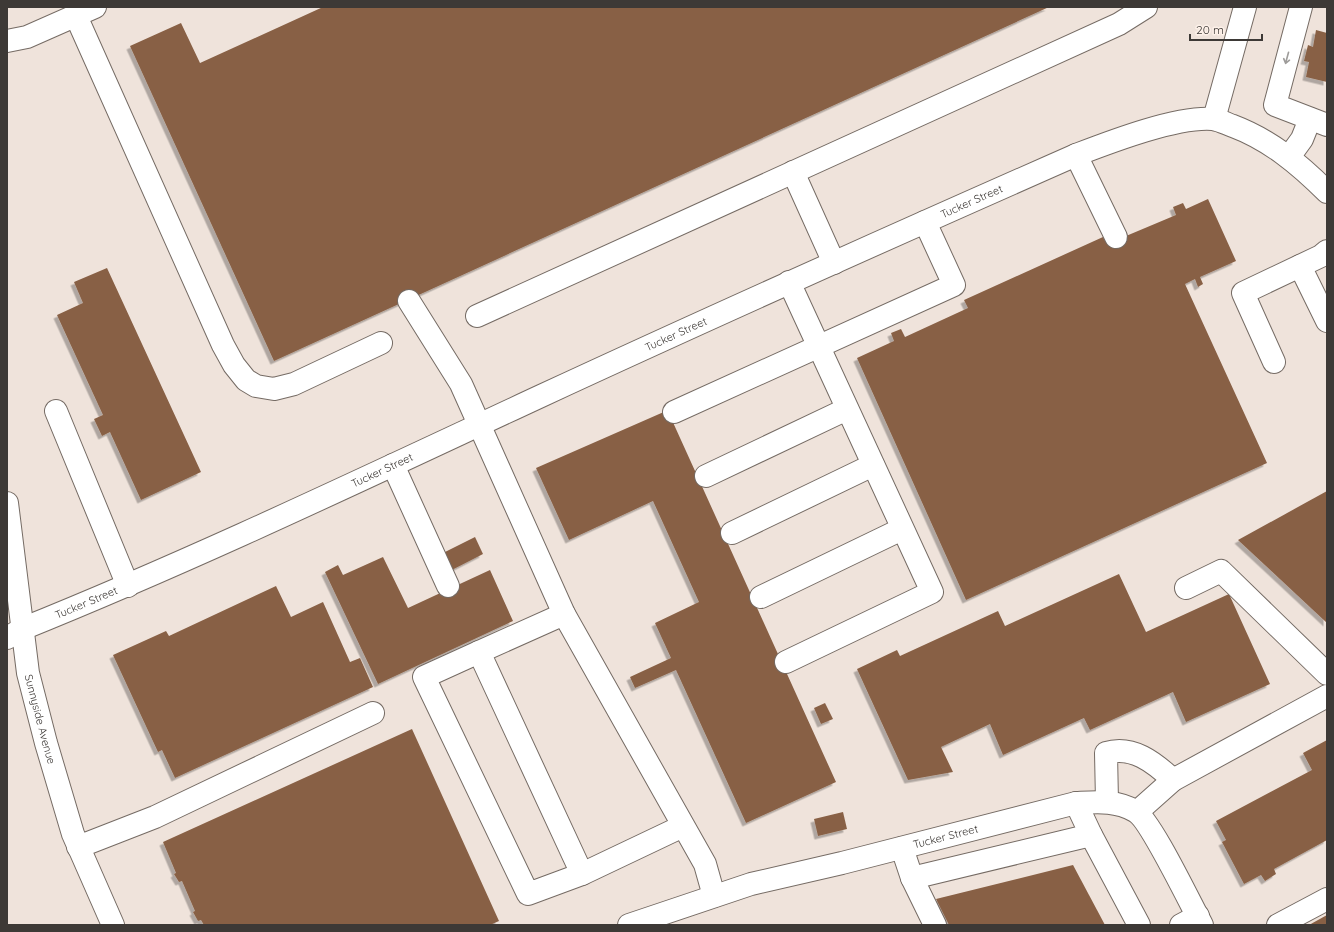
<svg xmlns="http://www.w3.org/2000/svg" width="1334" height="932" viewBox="0 0 1334 932" font-family="Quicksand,sans-serif">
	<defs>
		<filter id="shadow"><feDropShadow dx="-3.5" dy="3.5" stdDeviation="0" flood-color="#0004"/></filter>
	</defs>
	<rect width="100%" height="100%" fill="#efe3db"/>
	<!-- building -->
	<g fill="#886045" filter="url(#shadow)">
		<polygon points="323,7 1049,7 274,361 130,46 181,23 200,63"/>
		<polygon points="1316,30 1327,33 1327,82 1306,77 1309,62 1304,61 1308,45 1313,47"/>
		<polygon points="1208,199 1236,261 1200,277 1203,284 1198,287 1195,279 1185,284 1267,463 966,600 857,358 894,341 891,333 901,329 905,337 968,308 964,300 1103,237 1107,244 1176,215 1173,207 1183,203 1186,209"/>
		<polygon points="107,268 201,472 141,500 110,432 102,436 94,419 103,415 57,315 83,303 74,282"/>
		<polygon points="666,411 671,418 836,782 746,823 676,670 635,688 630,677 671,658 655,623 699,602 653,501 569,540 536,468"/>
		<polygon points="1327,491 1327,623 1238,540"/>
		<polygon points="475,537 483,554 444,574 435,557"/>
		<polygon points="383,557 408,608 490,570 513,621 378,684 325,572 338,565 343,575"/>
		<polygon points="1119,574 1146,632 1229,594 1270,684 1186,722 1173,692 1090,730 1084,718 1003,755 990,724 941,747 953,772 908,780 857,669 897,650 900,656 998,611 1005,626"/>
		<polygon points="276,586 291,617 323,602 350,662 360,658 373,687 175,778 162,750 158,752 113,655 166,631 169,636"/>
		<polygon points="825,703 833,719 821,724 814,708"/>
		<polygon points="412,729 499,921 490,925 204,925 201,920 198,921 193,912 195,911 182,881 179,882 174,874 176,873 163,842"/>
		<polygon points="1327,740 1327,840 1274,869 1276,874 1265,881 1261,875 1244,884 1222,842 1226,840 1216,821 1312,770 1303,753"/>
		<polygon points="843,812 847,829 818,836 814,819"/>
		<polygon points="1073,865 1105,925 949,925 936,899"/>
		<polygon points="1327,915 1327,925 1309,925"/>
	</g>
	<g fill="none" stroke-linecap="round" stroke-linejoin="round">
		<!-- minor casing -->
		<g stroke="#756b64" stroke-width="24">
			<g id="minor">
				<polyline points="1301,7 1275,105 1327,125"/>
				<polyline points="76,16 223,345 234,365 246,380 256,386 274,389 294,384 381,343"/>
				<polyline points="7,41 27,37 95,7"/>
				<polyline points="1214,119 1245,7"/>
				<polyline points="1076,155 1116,237"/>
				<polyline points="1289,157 1302,139 1310,119"/>
				<polyline points="793,172 834,263"/>
				<polyline points="1300,266 1327,321"/>
				<polyline points="409,301 461,384 564,614"/>
				<polyline points="477,316 1119,24 1146,7"/>
				<polyline points="1274,362 1243,293 1321,256 1327,251"/>
				<polyline points="56,411 128,586"/>
				<polyline points="674,412 954,285 925,222"/>
				<polyline points="393,465 448,586"/>
				<polyline points="706,476 847,409"/>
				<path id="s1" d="M7,503L28,673L46,743L73,834L113,925"/>
				<polyline points="732,533 873,465"/>
				<polyline points="1186,588 1221,571 1327,674"/>
				<polyline points="761,597 902,529"/>
				<path id="s2" d="M7,638L22,629C198,558 369,476 541,396C718,314 897,234 1076,155C1110,142 1177,116 1213,119C1220,120 1227,124 1233,126C1270,140 1299,164 1327,192"/>
				<polyline points="479,652 424,677 528,894 582,874"/>
				<polyline points="786,662 932,592 789,282"/>
				<path d="M1107,801L1106,753C1132,745 1154,762 1173,780"/>
				<polyline points="1076,803 1091,835 1139,925"/>
				<polyline points="1137,812 1173,780 1327,696"/>
				<polyline points="683,826 582,874 479,652 564,614 705,864 714,896"/>
				<polyline points="78,847 155,817 373,713"/>
				<polyline points="902,848 912,878 935,925"/>
				<polyline points="912,878 1091,835"/>
				<path id="s3" d="M629,925L751,884L842,863L1076,803C1097,802 1116,800 1135,811C1150,819 1191,905 1202,925"/>
				<polyline points="1181,925 1198,916"/>
				<polyline points="1278,925 1327,899"/>
			</g>
		</g>
		<!-- minor -->
		<use href="#minor" stroke="#fff" stroke-width="22"/>
	</g>
	<!-- one-way arrows -->
	<defs><path id="oneway-shaft" d="M-6 0H5M1.5-3L5.5 0L1.5 3" fill="none" stroke-width="1.6" stroke-linecap="round" stroke-linejoin="round"/></defs>
	<use stroke="#9e9c9a" href="#oneway-shaft" transform="translate(1287 58) rotate(105)"/>
	<g text-anchor="middle" stroke-width="4" stroke-linejoin="round" paint-order="stroke">
		<!-- street labels -->
		<g font-size="11" fill="#3d3936" stroke="#fdf1e9">
			<text dy="4" stroke="none"><textPath href="#s2" startOffset="1059">Tucker Street</textPath></text>
			<text dy="4" stroke="none"><textPath href="#s2" startOffset="735">Tucker Street</textPath></text>
			<text dy="4" stroke="none"><textPath href="#s2" startOffset="411">Tucker Street</textPath></text>
			<text dy="4" stroke="none"><textPath href="#s2" startOffset="87">Tucker Street</textPath></text>
			<text dy="4" stroke="none"><textPath href="#s1" startOffset="219">Sunnyside Avenue</textPath></text>
			<text dy="4" stroke="none"><textPath href="#s3" startOffset="329">Tucker Street</textPath></text>
		</g>
	</g>
	<!-- border -->
	<rect width="1334" height="932" fill="none" stroke="#3d3936" stroke-width="16"/>
	<!-- scale -->
	<path d="M1190 34v6h72v-6" fill="none" stroke="#3d3936" stroke-width="2"/>
	<text x="1196" y="34" font-size="12" fill="#3d3936" stroke="#fdf1e9" stroke-width="3" paint-order="stroke">20 m</text>
</svg>
